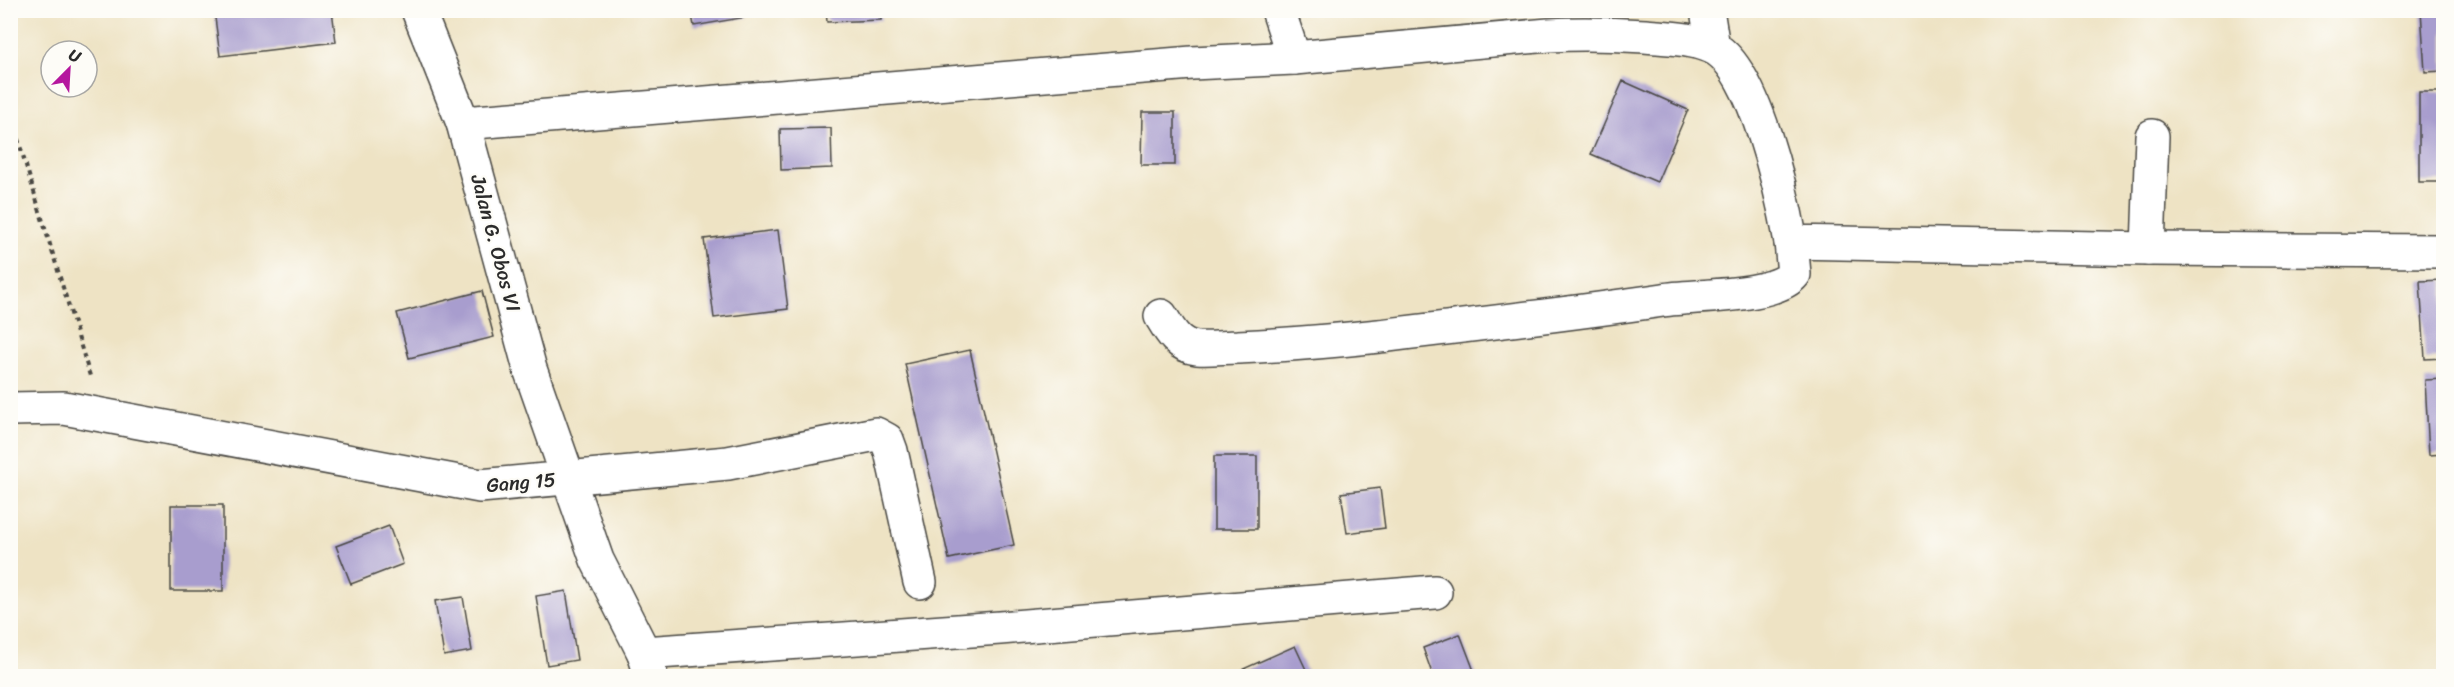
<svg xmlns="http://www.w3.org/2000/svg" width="2454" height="687" viewBox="0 0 2454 687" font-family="Sriracha,sans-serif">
	<rect width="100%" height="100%" fill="#fdfcf7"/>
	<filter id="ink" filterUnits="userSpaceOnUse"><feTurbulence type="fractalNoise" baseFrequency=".0167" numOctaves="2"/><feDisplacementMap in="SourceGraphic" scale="12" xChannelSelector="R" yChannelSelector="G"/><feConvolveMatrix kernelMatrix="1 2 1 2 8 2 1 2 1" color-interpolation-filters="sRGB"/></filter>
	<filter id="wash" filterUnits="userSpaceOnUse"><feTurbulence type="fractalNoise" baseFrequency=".008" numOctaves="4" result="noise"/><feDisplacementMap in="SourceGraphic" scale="24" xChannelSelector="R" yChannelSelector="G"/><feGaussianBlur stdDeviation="1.35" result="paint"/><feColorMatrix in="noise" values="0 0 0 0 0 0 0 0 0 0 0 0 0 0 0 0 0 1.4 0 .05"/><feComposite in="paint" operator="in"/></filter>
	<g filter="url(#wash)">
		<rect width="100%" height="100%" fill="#eee3c4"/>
		<g id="blocks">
			<!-- building -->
			<g fill="#a89dce">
				<polygon points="214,10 332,10 336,42 220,56"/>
				<polygon points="691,10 746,10 747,17 694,26"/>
				<polygon points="826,10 881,10 881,20 827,22"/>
				<polygon points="2421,10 2444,10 2444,71 2425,72"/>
				<polygon points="1623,81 1688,110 1657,182 1591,154"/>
				<rect x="2419" y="92" width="25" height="90"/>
				<polygon points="1142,112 1175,112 1175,165 1141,165"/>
				<polygon points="831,128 832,168 781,170 780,129"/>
				<polygon points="778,230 788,309 714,318 704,239"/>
				<polygon points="2444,280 2444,358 2425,359 2420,281"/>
				<polygon points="482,291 494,337 409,358 397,313"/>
				<polygon points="970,350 1014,545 949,559 905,364"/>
				<polygon points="2444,379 2444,454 2429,455 2425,380"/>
				<rect x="1214" y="456" width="43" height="73"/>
				<polygon points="1380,488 1385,528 1347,533 1341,493"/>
				<rect x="171" y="505" width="52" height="86"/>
				<polygon points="389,526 403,564 351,584 336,546"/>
				<polygon points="566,591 577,660 547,665 536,596"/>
				<polygon points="463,597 472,651 444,656 435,601"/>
				<polygon points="1460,634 1476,676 1433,676 1423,648"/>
				<polygon points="1295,646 1309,676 1244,676 1241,670"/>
			</g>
		</g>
	</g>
	<g filter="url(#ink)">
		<use href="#blocks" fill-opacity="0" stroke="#484742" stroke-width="1.5"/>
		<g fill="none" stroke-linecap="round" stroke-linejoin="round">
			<!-- minor casing -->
			<g stroke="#484742" stroke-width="36">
				<g id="minor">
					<polyline points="418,10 463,123 530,369 597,560 644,653 651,676"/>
					<polyline points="1278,10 1294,58"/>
					<polyline points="1707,10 1713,47"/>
					<path d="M463,123L1192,63L1294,58L1549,35C1581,33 1613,34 1645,36C1668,38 1691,38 1712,47C1755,66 1783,198 1791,242L2148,249L2444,251"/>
					<polyline points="2148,249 2152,136"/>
					<path d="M1161,316C1170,331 1178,346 1197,348C1210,349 1225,347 1238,347C1285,345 1332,341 1379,336C1473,325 1568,314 1663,300C1694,295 1775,298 1794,274L1791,242"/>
					<polyline points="10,409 64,408 480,486 728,463 876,434 887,440 891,451 920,582"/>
					<polyline points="644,653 1000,628 1435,592"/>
				</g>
			</g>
			<!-- path -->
			<polyline stroke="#484742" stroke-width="4" stroke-dasharray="4.5 4.5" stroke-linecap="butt" points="10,113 90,376"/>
			<!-- minor -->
			<use href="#minor" stroke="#fff" stroke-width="33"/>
		</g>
	</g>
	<g text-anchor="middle" stroke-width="4.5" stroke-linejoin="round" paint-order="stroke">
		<!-- street labels -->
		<g font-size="20" fill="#2b2b2b" stroke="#fdfcf7">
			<text transform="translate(496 243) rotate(75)" y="7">Jalan G. Obos VI</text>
			<text transform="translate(521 482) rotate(-5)" y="7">Gang 15</text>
		</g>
	</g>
	<!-- margin -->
	<rect width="2454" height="687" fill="none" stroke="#fdfcf7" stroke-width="36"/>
	<!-- north arrow -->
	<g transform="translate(69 69) rotate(24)"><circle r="28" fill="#fdfcf7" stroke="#a9a8a5" stroke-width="1.5"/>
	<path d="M0-4.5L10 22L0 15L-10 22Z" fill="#b5179e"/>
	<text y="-9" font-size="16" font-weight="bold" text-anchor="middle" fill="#2b2b2b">U</text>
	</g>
</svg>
